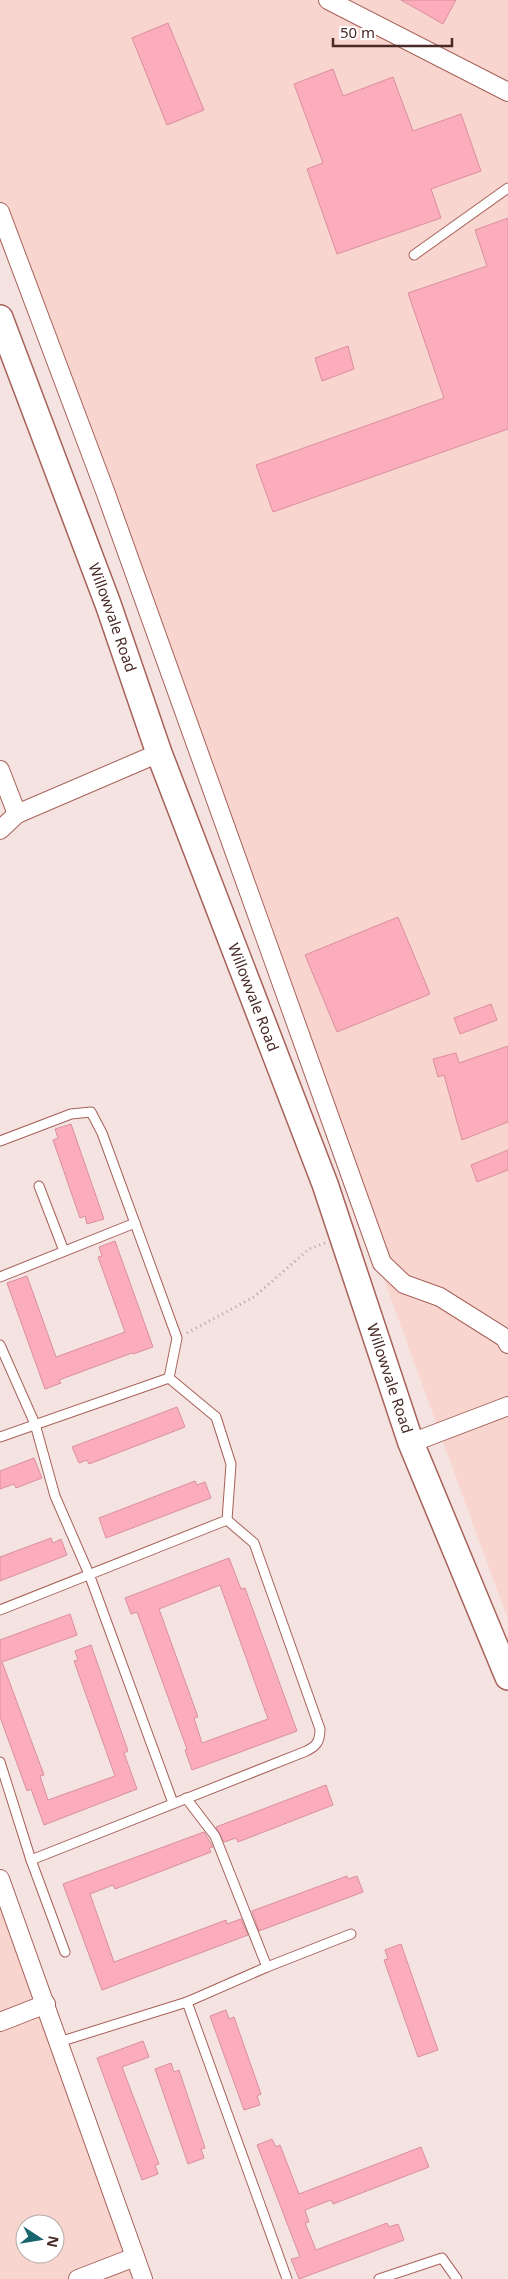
<svg xmlns="http://www.w3.org/2000/svg" width="508" height="2279" viewBox="0 0 508 2279" font-family="'Noto Sans',sans-serif">
	<rect width="100%" height="100%" fill="#f4e3e1"/>
	<!-- built -->
	<g fill="#f9d5d0" fill-rule="evenodd">
		<polygon points="0,0 508,0 508,1620 0,226"/>
		<path d="M0,1889L145,2279H0ZM25,2224H55V2254H25Z"/>
	</g>
	<!-- building -->
	<g fill="#fbadbc" stroke="#da8f9e" fill-rule="evenodd">
		<polygon points="401,0 456,0 443,24"/>
		<polygon points="168,23 204,110 167,125 132,38"/>
		<polygon points="333,69 343,96 393,77 413,131 461,114 481,171 431,189 441,218 337,254 307,169 323,163 294,84"/>
		<polygon points="508,218 508,429 273,512 256,465 444,398 408,293 487,266 475,230"/>
		<polygon points="348,346 354,369 322,381 315,358"/>
		<polygon points="398,917 430,994 337,1032 305,955"/>
		<polygon points="491,1004 497,1020 460,1034 454,1018"/>
		<polygon points="508,1046 508,1122 462,1140 444,1075 438,1077 433,1059 456,1053 459,1063"/>
		<polygon points="71,1124 104,1219 87,1224 85,1216 80,1218 53,1140 58,1138 55,1129"/>
		<polygon points="508,1150 508,1170 477,1182 471,1165"/>
		<polygon points="115,1241 153,1347 133,1354 132,1353 59,1380 61,1383 45,1389 7,1283 27,1276 56,1357 125,1332 98,1257 102,1256 99,1247"/>
		<polygon points="177,1407 185,1427 89,1464 87,1460 79,1463 72,1447"/>
		<polygon points="34,1458 42,1478 16,1488 14,1484 0,1489 0,1471"/>
		<polygon points="195,1481 197,1485 205,1482 211,1498 106,1538 99,1518"/>
		<polygon points="51,1538 53,1543 61,1539 67,1555 0,1581 0,1557"/>
		<path d="M229,1558L241,1589L245,1588L297,1731L192,1770L185,1750L187,1749L137,1612L131,1614L125,1598ZM220,1585L268,1719L202,1743L194,1718L198,1717L159,1609Z"/>
		<polygon points="70,1614 77,1635 2,1662 44,1775 40,1776 48,1800 115,1776 74,1661 78,1660 75,1651 91,1645 128,1751 124,1753 137,1789 44,1825 31,1789 27,1791 0,1717 0,1640"/>
		<polygon points="326,1785 333,1805 238,1842 236,1838 224,1842 216,1827"/>
		<polygon points="204,1832 213,1847 209,1848 211,1852 115,1889 113,1885 90,1894 114,1962 226,1920 227,1924 241,1919 248,1935 102,1990 63,1884"/>
		<polygon points="347,1876 348,1879 357,1876 363,1892 259,1931 252,1911"/>
		<polygon points="401,1944 438,2050 418,2057 384,1960 388,1959 385,1950"/>
		<polygon points="226,2010 229,2019 234,2017 261,2094 257,2096 260,2105 244,2110 210,2016"/>
		<polygon points="143,2041 149,2057 122,2067 159,2164 155,2165 158,2174 142,2180 97,2058"/>
		<polygon points="171,2063 174,2072 179,2070 205,2148 201,2149 204,2158 188,2164 155,2069"/>
		<polygon points="272,2139 276,2147 280,2145 299,2194 421,2147 429,2167 333,2204 331,2200 305,2210 309,2222 305,2223 316,2250 387,2223 389,2227 398,2224 404,2240 299,2279 291,2259 300,2257 257,2145"/>
	</g>
	<g fill="none" stroke-linecap="round" stroke-linejoin="round">
		<!-- service casing -->
		<g stroke="#a76159" stroke-width="11">
			<g id="service">
				<polyline points="414,255 508,188"/>
				<polyline points="0,1141 71,1114 91,1112 102,1133 177,1338 169,1378 0,1437"/>
				<polyline points="39,1186 64,1251"/>
				<polyline points="0,1277 135,1223"/>
				<polyline points="0,1345 35,1424 55,1496 89,1574 173,1803"/>
				<polyline points="0,1610 227,1520"/>
				<polyline points="0,1762 31,1860 65,1952"/>
				<polyline points="186,1798 215,1836 267,1967"/>
				<path d="M31,1860L304,1752C316,1747 320,1742 320,1729L254,1543L227,1520L231,1464L216,1417L169,1378"/>
				<polyline points="187,2002 287,2279"/>
				<polyline points="59,2042 187,2002 267,1967 351,1934"/>
				<polyline points="379,2279 442,2258 457,2279"/>
			</g>
		</g>
		<!-- minor casing -->
		<g stroke="#a76159" stroke-width="20">
			<g id="minor">
				<polyline points="328,0 508,92"/>
				<polyline points="0,212 105,491 382,1263 404,1284 440,1297 505,1338 508,1344"/>
				<polyline points="0,770 17,814"/>
				<polyline points="0,830 17,814 159,753"/>
				<polyline points="411,1443 508,1406"/>
				<polyline points="0,1879 143,2279"/>
				<polyline points="0,2022 46,2004"/>
				<polyline points="78,2279 135,2257"/>
			</g>
		</g>
		<!-- secondary casing -->
		<g stroke="#a76159" stroke-width="28">
			<g id="secondary">
				<path id="s1" d="M0,318L108,604L159,753L325,1184L411,1443L508,1677"/>
			</g>
		</g>
		<!-- path -->
		<polyline stroke="#b5a09d" stroke-width="3" stroke-dasharray="1 4" stroke-linecap="butt" points="187,1333 254,1297 309,1249 325,1243"/>
		<!-- service -->
		<use href="#service" stroke="#fff" stroke-width="9"/>
		<!-- minor -->
		<use href="#minor" stroke="#fff" stroke-width="18"/>
		<!-- secondary -->
		<use href="#secondary" stroke="#fff" stroke-width="25"/>
	</g>
	<g text-anchor="middle" stroke-width="5" stroke-linejoin="round" paint-order="stroke">
		<!-- street labels -->
		<g font-size="15" fill="#482a26" stroke="#fff">
			<text dy="5" stroke="none"><textPath href="#s1" startOffset="320">Willowvale Road</textPath></text>
			<text dy="5" stroke="none"><textPath href="#s1" startOffset="725">Willowvale Road</textPath></text>
			<text dy="5" stroke="none"><textPath href="#s1" startOffset="1130">Willowvale Road</textPath></text>
		</g>
	</g>
	<!-- north arrow -->
	<g transform="translate(40 2239) rotate(102)"><circle r="24" fill="#ffffff" stroke="#b6aaa8"/>
	<path d="M0-4L9 19L0 12L-9 19Z" fill="#18656e"/>
	<text y="-8" font-size="14" font-weight="bold" text-anchor="middle" fill="#482a26">N</text>
	</g>
	<!-- scale -->
	<path d="M333 38v8h119v-8" fill="none" stroke="#482a26" stroke-width="2.5"/>
	<text x="340" y="38" font-size="15" fill="#482a26" stroke="#ffffff" stroke-width="4" paint-order="stroke">50 m</text>
</svg>
